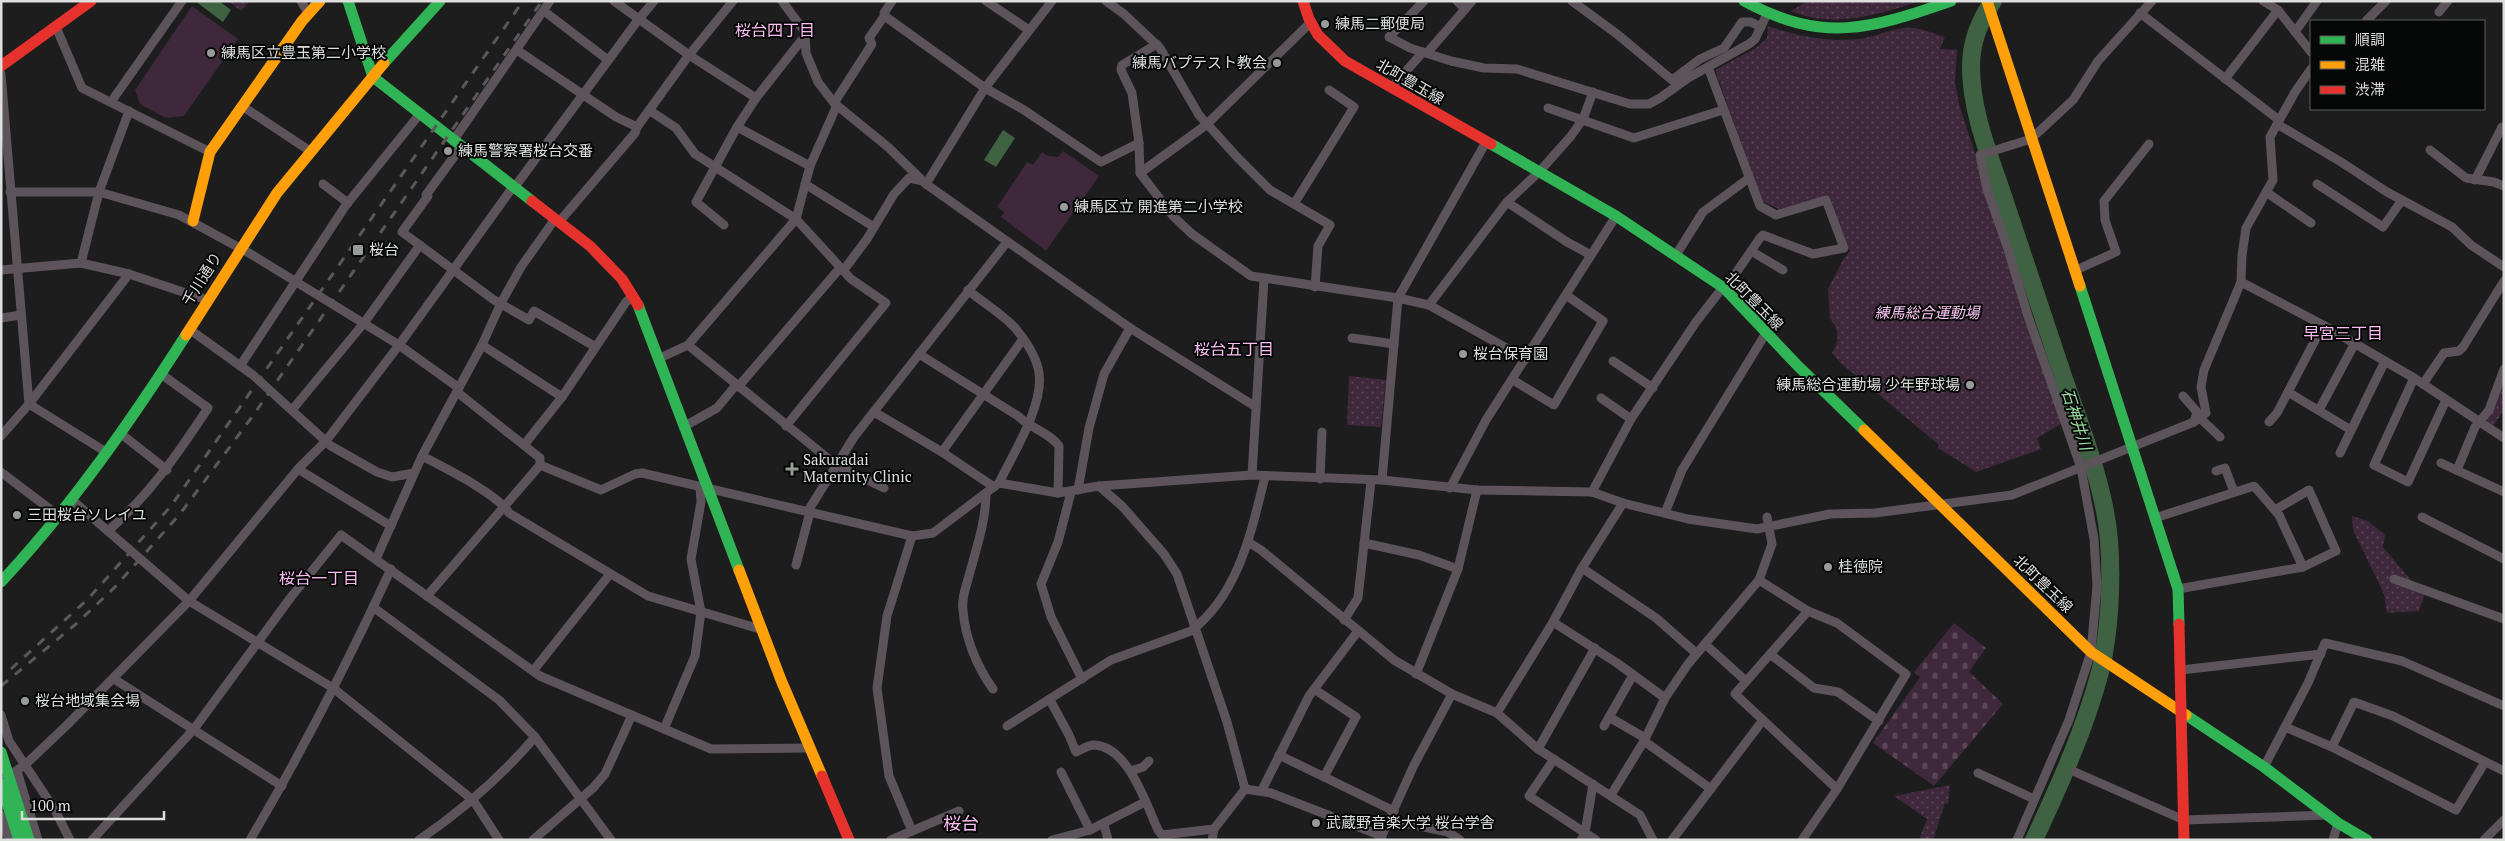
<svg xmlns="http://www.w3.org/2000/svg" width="2505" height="841" viewBox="0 0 2505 841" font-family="'PT Serif','Noto Sans JP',serif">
	<defs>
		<pattern id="cemetery-stones" width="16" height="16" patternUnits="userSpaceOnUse" patternTransform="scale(1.25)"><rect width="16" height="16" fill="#3f273c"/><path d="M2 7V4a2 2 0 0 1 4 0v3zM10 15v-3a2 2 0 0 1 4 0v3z" fill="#5a4658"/></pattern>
		<pattern id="park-dots" width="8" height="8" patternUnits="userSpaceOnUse" patternTransform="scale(1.25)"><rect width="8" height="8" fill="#3f273c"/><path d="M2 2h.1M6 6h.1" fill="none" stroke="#5a4658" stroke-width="1.8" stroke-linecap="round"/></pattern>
	</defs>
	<rect width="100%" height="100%" fill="#1c1d1c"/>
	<!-- grass -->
	<g fill="#3f273c">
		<polygon points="192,6 238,39 184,116 166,118 140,104 135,90"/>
		<polygon points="1063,151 1099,176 1046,251 1001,217 1004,212 997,207 1027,162 1033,165 1042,152 1048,156 1058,157"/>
	</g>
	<!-- cemetery -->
	<polygon fill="url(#cemetery-stones)" points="1954,623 1986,648 1969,672 2003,704 1934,786 1873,743 1920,677 1914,672"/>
	<!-- park -->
	<g fill="url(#park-dots)">
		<polygon points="228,1 250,1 241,11"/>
		<path d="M1807,1H1919C1880,15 1831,29 1791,11Z"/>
		<path d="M1768,26C1798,36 1827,42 1859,39C1874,37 1889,30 1904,28C1917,26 1932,33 1945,37L1940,49L1957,50L1955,82L1959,104L2061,418V424L2037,438L2041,449L1976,472L1938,448L1939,445L1842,364L1832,353C1840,342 1839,328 1830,319L1828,289L1843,260L1850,251L1830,197L1779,209L1762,201L1715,70L1756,48L1767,38Z"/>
		<polygon points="2504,374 2504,410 2493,426 2487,422 2487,416"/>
		<polygon points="1349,376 1386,380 1381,427 1347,425"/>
		<polygon points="2352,516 2368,521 2385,535 2383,547 2410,579 2406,586 2425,593 2419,611 2387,613 2384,594 2353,530"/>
		<polygon points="1950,785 1948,804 1945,803 1933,840 1919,840 1927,819 1894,796"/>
	</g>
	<!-- water -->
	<g fill="#3e6242">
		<polygon points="195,1 219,1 231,10 223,22"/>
		<polygon points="1003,130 1015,138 996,167 984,160"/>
	</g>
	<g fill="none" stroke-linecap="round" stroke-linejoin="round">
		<!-- river -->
		<path stroke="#3e6242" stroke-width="18" d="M1993,1C1979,22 1971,42 1971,67C1971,112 1990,157 2004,199C2024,259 2044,319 2064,379C2081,427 2105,489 2109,540C2112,580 2110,632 2100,672C2085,729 2059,786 2034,840"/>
		<!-- street -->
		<g stroke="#5d535b" stroke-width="9">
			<polyline points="301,1 308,13"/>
			<polyline points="614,1 689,55 756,98"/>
			<polyline points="782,1 805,32 806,53 818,82 834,103 888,147 926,184 1130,328 1256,407"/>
			<polyline points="892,1 884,13 886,17 985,88 1024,110 1101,162 1139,143"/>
			<polyline points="986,1 1029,30"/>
			<polyline points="1106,1 1124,14 1160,48 1199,115 1237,157 1270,190 1330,225 1318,246 1315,287"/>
			<polyline points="1424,1 1389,37 1410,48 1451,61 1484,68 1517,69 1630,104 1649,104 1660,98 1688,78 1749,44 1755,39 1767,14"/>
			<polyline points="1457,1 1465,9"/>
			<polyline points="1572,1 1617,34 1672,80 1700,59 1724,48 1742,22 1751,22 1761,27"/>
			<polyline points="2263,1 2278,10 2311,52"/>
			<polyline points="544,11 608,60"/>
			<polyline points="2439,12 2448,1"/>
			<polyline points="2140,13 2279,120"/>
			<polyline points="2366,21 2386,1"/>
			<polyline points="56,27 82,88 210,152"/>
			<polyline points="2295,32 2317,1"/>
			<polyline points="1157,44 1122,65 1121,70 1132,93 1139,143 1140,173 1173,216 1192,234 1251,276 1398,298 1429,305 1526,359"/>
			<polyline points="517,50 616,117 637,127 689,55 733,1"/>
			<polyline points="1427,53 1472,1"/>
			<polyline points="1,74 29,404 106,452"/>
			<polyline points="2225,79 2278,10"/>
			<polyline points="1392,87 1423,52"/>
			<polyline points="111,102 182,1"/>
			<polyline points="834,103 872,44 869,38 885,15"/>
			<polyline points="242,106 310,151"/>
			<polyline points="1548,108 1634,138 1723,110"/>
			<polyline points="649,110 676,128 695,154 796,219 851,279 886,303 786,426"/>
			<polyline points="2277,124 2341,162 2387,192 2452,227 2471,245 2504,267"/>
			<polyline points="737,127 810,166"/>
			<polyline points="453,141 550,1"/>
			<polyline points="2430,150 2466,178 2494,182 2504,186"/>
			<polyline points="1140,173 1206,125 1311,22"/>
			<polyline points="2475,180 2502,127 2504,129"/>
			<polyline points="323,184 348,203"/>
			<polyline points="805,184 874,227"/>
			<polyline points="926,184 985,88 1052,1"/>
			<polyline points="2317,184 2383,227 2402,200"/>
			<polyline points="514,188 638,20 654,1"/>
			<polyline points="10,192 99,192 179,215 249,253 399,345 459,388"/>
			<polyline points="2266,192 2311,223"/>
			<polyline points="426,195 461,147"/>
			<polyline points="428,196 402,232 494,300 529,320 534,311 594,346"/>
			<polyline points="1507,202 1567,242 1591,255"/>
			<polyline points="1294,204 1354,107 1329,90"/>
			<polyline points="559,222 635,133 637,127"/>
			<polyline points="724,225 696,202 737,127 756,98 804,37"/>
			<polyline points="1751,251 1783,270"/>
			<polyline points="1676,255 1703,212 1749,178"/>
			<polyline points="81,263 99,192 129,111"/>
			<polyline points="1,270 81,263 129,274 207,300"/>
			<polyline points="843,271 867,239 894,194 909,178 923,181"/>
			<polyline points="2074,271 2116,252 2105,220 2104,201 2149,144"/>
			<polyline points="2241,282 2323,325 2414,378 2504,438"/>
			<path d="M968,290C983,303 1003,314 1016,329C1025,340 1037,358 1039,373C1044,405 1013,454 999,483"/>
			<polyline points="1429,305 1507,202 1540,171 1571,136 1583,119 1593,92"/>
			<polyline points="1,318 21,315"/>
			<polyline points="2323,325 2288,392 2351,430"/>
			<polyline points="189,329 253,375 331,446 377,472 392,477 414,473"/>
			<polyline points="1352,338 1394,344"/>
			<polyline points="482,345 562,397"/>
			<polyline points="688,345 836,465 884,488"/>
			<path d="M919,354L1018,416C1030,428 1050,433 1059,446L1058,493"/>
			<polyline points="660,358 688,345 796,219 810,166 837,105"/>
			<polyline points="1613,361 1653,388"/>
			<polyline points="240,366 346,205 419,115"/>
			<polyline points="2414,378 2374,465 2408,482 2446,400"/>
			<polyline points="1513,380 1554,405 1603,321 1566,295"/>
			<polyline points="2423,384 2444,353 2459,351 2463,347 2504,281"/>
			<polyline points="738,387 840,268"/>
			<polyline points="2183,396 2197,412 2194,422"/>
			<polyline points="1601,398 1631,419"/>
			<polyline points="292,410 364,323 420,245"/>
			<polyline points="2319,410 2355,343"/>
			<polyline points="874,412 942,452 994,487"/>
			<polyline points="2201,419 2220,437"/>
			<polyline points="2269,422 2277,413 2288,392"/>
			<polyline points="685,426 717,408 736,385"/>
			<polyline points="120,433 167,470"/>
			<polyline points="1,436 29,404 129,274"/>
			<polyline points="524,445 562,397 626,302 633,296"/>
			<polyline points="942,452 1023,339"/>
			<polyline points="2340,453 2385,361"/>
			<path d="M422,456C443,467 498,494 509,513L648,596L763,630"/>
			<polyline points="2441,463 2504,492"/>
			<polyline points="540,465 601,490 635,474 642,473 912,536 933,533 999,483 1058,493 1099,486 1252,475 1382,480 1477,490 1592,492 1623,503 1688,519 1757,529 1830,514 1875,513 2012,495 2194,422 2206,413 2201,387 2204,370 2241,282 2242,255 2246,228 2273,180 2270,137 2295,92 2311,69"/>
			<polyline points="298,469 391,526"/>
			<polyline points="2457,470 2475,427 2489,410 2504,369"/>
			<polyline points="2216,471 2225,468 2234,492"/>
			<polyline points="1,472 59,516"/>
			<polyline points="1252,475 1264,279"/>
			<polyline points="1320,479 1322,432"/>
			<polyline points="1382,480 1398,298 1486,142"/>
			<polyline points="1099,486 1122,506 1164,554 1177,574 1227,722 1245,789 1214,829 1212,840"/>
			<polyline points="1450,488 1486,420 1616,216"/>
			<polyline points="1078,490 1089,428 1104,374 1130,328"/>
			<polyline points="1071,492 1058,542 1041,584 1051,617 1082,679"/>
			<polyline points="1592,492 1631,419 1696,322 1720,291 1727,286 1760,238 1763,235 1813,254 1844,248 1826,200 1776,215 1760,206 1708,67"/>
			<path d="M986,493C986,520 977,546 970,572C967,584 961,598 963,610C965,638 977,667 993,689"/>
			<polyline points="72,500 189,601 333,688 473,800 499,840"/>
			<polyline points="808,511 854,437 1007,242"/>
			<polyline points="1665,513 1682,470 1766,333"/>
			<polyline points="2422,517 2504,559"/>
			<polyline points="2155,518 2254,486 2279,515 2303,567"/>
			<path d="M108,531C150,494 177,455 208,408L161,374"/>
			<polyline points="1248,542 1261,550 1394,660 1452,694 1497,713 1538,749 1640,815 1653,840"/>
			<polyline points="1364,543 1419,555 1458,569"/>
			<polyline points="376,559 422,456 482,345 501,303 521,267 555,219"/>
			<polyline points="796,565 810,512"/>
			<polyline points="1582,568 1656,618 1696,653"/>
			<polyline points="2394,579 2504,619"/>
			<polyline points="1759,580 1808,611 1837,623 1906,674 1837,789 1802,840"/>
			<polyline points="2178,589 2303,567 2336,551 2309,490 2275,510"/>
			<polyline points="427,596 540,465 540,458 457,392"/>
			<polyline points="373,607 499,700 535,737 611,840"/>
			<polyline points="1808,611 1735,694 1837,789"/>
			<polyline points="1344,620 1358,598 1371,481"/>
			<polyline points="1553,622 1617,663 1665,698"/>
			<polyline points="1705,644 1746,681"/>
			<polyline points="1770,654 1814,688 1838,692 1879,721"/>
			<polyline points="2181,670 2321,654"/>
			<polyline points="533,671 610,574"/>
			<polyline points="1416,674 1458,569 1477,490"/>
			<polyline points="114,679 282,786"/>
			<polyline points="1314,689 1356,717 1324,777"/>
			<path d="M1050,700L1069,735L1076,752C1081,750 1088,745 1094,745C1128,746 1146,804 1158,830L1162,835L1214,829"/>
			<polyline points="1497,713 1553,622 1582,568 1623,503"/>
			<polyline points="1,715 9,741 55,810 70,840"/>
			<polyline points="1609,717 1645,738"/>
			<path d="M1007,726L1111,660L1191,631C1239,594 1251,532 1265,477"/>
			<polyline points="1604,726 1633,675"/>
			<polyline points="2285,727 2332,747 2456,810 2485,762"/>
			<polyline points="664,729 695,656 701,612 691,559 701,502 700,487"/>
			<polyline points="1644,741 1711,789"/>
			<polyline points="2332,747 2354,702 2393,716 2504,771"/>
			<polyline points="1538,749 1595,648"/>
			<polyline points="1279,755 1394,811"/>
			<polyline points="1554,759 1529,796 1596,840"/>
			<polyline points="2264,767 2308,683 2325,643 2402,661 2504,706"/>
			<polyline points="17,771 38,840"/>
			<polyline points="1131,771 1143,767 1149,761"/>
			<polyline points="1061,772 1090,830"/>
			<polyline points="2075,772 2184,820 2328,815"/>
			<polyline points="1978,773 2034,799"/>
			<polyline points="6,778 26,764 67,725 189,601 298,469 326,441 399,345 513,187"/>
			<polyline points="1245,789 1271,793 1382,836"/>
			<polyline points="1262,790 1309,696 1358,631"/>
			<polyline points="1611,795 1644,741 1665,698 1688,664 1759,580 1772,544 1767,517"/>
			<polyline points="1,815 9,840"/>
			<polyline points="1390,820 1448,832 1460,840"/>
			<polyline points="1104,824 1108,840"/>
			<polyline points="912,831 889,776 877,688 887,616 912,536"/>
			<polyline points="92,840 194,729 291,597 341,535 540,676 711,749 809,748"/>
			<path d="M250,840C302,752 348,662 391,569"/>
			<path d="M419,840C464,809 500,778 535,737"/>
			<polyline points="533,840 593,788 605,774 632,715"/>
			<polyline points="891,840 959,811"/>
			<polyline points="1052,840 1090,830 1145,802"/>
			<polyline points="1380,840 1414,765 1452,694"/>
			<polyline points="1581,840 1585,833 1593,784"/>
			<polyline points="1672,840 1763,720"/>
			<polyline points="2017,840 2069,720 2091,652 2097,586 2094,539 2081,468 2028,316 2007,246 1987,189 1980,155 2031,139 2073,100 2098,61 2152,1"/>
			<polyline points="2333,840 2338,823"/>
			<polyline points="2484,840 2504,820"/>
		</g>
		<!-- fast -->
		<g stroke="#30b455" stroke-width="11">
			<polyline points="348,1 373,77 532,201"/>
			<path d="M1744,1C1824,44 1870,29 1951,1"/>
			<polyline points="384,63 440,1"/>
			<polyline points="1491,144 1616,216 1724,288 1798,366 1864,430"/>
			<polyline points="2080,286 2178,589 2179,624"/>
			<polyline points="638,305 739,570"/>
			<path d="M1,582C71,507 131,421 186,335"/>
			<polyline points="2186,715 2264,767 2338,823 2367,840"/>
			<polyline points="1,784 19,840"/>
		</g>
		<!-- slow -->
		<g stroke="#ff9f0a" stroke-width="11">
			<polyline points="1987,1 2080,286"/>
			<polyline points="193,221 210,152 302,21 320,1"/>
			<polyline points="186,335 277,193 384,63"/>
			<polyline points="1864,430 2091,652 2186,715"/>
			<polyline points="739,570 781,680 822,776"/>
		</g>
		<!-- jam -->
		<g stroke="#e5322d" stroke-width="11">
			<polyline points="1303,1 1309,19 1318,35 1345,61 1491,144"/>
			<polyline points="1,66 91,1"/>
			<polyline points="532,201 590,246 622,279 638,305"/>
			<polyline points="2179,624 2184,840"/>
			<polyline points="822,776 849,840"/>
		</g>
		<!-- rail -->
		<g stroke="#5c575a" stroke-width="3" stroke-dasharray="9 9" stroke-linecap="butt">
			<polyline points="11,669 88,599 171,506 523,1"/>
			<polyline points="1,686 76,624 115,587 180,514 252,417 542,1"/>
		</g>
		<!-- fast-bridge -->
		<polyline stroke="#30b455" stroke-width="11" points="1,752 29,840"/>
	</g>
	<!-- markers -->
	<g fill="#999b99" stroke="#060807" stroke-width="2">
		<circle cx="1325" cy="24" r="5"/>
		<circle cx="211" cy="53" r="5"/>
		<circle cx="1277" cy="63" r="5"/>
		<circle cx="448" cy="151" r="5"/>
		<circle cx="1064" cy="207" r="5"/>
		<rect x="352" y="244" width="12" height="12" rx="2.5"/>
		<circle cx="1463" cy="354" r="5"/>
		<circle cx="1970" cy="385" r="5"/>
		<path d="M789.5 461.5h5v5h5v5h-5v5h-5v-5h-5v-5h5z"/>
		<circle cx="17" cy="515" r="5"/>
		<circle cx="1828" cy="567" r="5"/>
		<circle cx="25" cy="701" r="5"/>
		<circle cx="1316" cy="823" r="5"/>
	</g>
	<g text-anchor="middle" stroke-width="4" stroke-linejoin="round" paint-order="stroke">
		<!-- poi labels -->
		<g font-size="15" fill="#dddfdd" stroke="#060807" text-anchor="start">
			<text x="1335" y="29">練馬二郵便局</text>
			<text x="221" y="58">練馬区立豊玉第二小学校</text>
			<text x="1267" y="68" text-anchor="end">練馬バプテスト教会</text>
			<text x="458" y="156">練馬警察署桜台交番</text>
			<text x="1074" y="212">練馬区立 開進第二小学校</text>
			<text x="369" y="255">桜台</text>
			<text x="1473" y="359">桜台保育園</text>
			<text x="1960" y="390" text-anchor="end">練馬総合運動場 少年野球場</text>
			<text x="803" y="465">Sakuradai<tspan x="803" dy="17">Maternity Clinic</tspan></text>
			<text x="27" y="520">三田桜台ソレイユ</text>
			<text x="1838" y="572">桂徳院</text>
			<text x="35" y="706">桜台地域集会場</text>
			<text x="1326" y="828">武蔵野音楽大学 桜台学舎</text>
		</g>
		<!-- street labels -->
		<g font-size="15" fill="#dddfdd" stroke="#060807">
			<text transform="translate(1410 82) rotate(30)" y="5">北町豊玉線</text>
			<text transform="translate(202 279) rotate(-58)" y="5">千川通り</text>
			<text transform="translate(1754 301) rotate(45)" y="5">北町豊玉線</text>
			<text transform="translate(2043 584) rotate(44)" y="5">北町豊玉線</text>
		</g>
		<!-- park labels -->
		<g font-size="15" font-style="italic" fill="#fac4f0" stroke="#060807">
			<text x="1927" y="318">練馬総合運動場</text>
		</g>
		<!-- neighbourhood labels -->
		<g font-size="16" fill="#fcbcf1" stroke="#060807">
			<text x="775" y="36">桜台四丁目</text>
			<text x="2343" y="339">早宮三丁目</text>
			<text x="1234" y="355">桜台五丁目</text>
			<text x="319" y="584">桜台一丁目</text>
		</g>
		<!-- water labels -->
		<g font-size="16" font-style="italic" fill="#9cdca3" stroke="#060807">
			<text transform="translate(2077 419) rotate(72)" y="6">石神井川</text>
		</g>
		<!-- quarter labels -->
		<g font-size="18" fill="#fcbcf1" stroke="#060807">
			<text x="961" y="830">桜台</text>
		</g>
	</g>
	<!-- border -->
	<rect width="2505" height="841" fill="none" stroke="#dddfdd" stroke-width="5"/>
	<!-- legend -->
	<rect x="2310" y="20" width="175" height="90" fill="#060807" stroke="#5c5e5d"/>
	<rect x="2320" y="36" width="25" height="8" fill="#30b455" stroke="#5c5e5d"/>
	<text x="2355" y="45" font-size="15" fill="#dddfdd">順調</text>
	<rect x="2320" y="61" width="25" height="8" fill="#ff9f0a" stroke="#5c5e5d"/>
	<text x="2355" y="70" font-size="15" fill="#dddfdd">混雑</text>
	<rect x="2320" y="86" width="25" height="8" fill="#e5322d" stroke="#5c5e5d"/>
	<text x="2355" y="95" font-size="15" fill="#dddfdd">渋滞</text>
	<!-- scale -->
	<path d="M22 811v8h142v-8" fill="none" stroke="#dddfdd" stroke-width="2.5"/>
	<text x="30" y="811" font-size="15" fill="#dddfdd" stroke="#060807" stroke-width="4" paint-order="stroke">100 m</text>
</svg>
